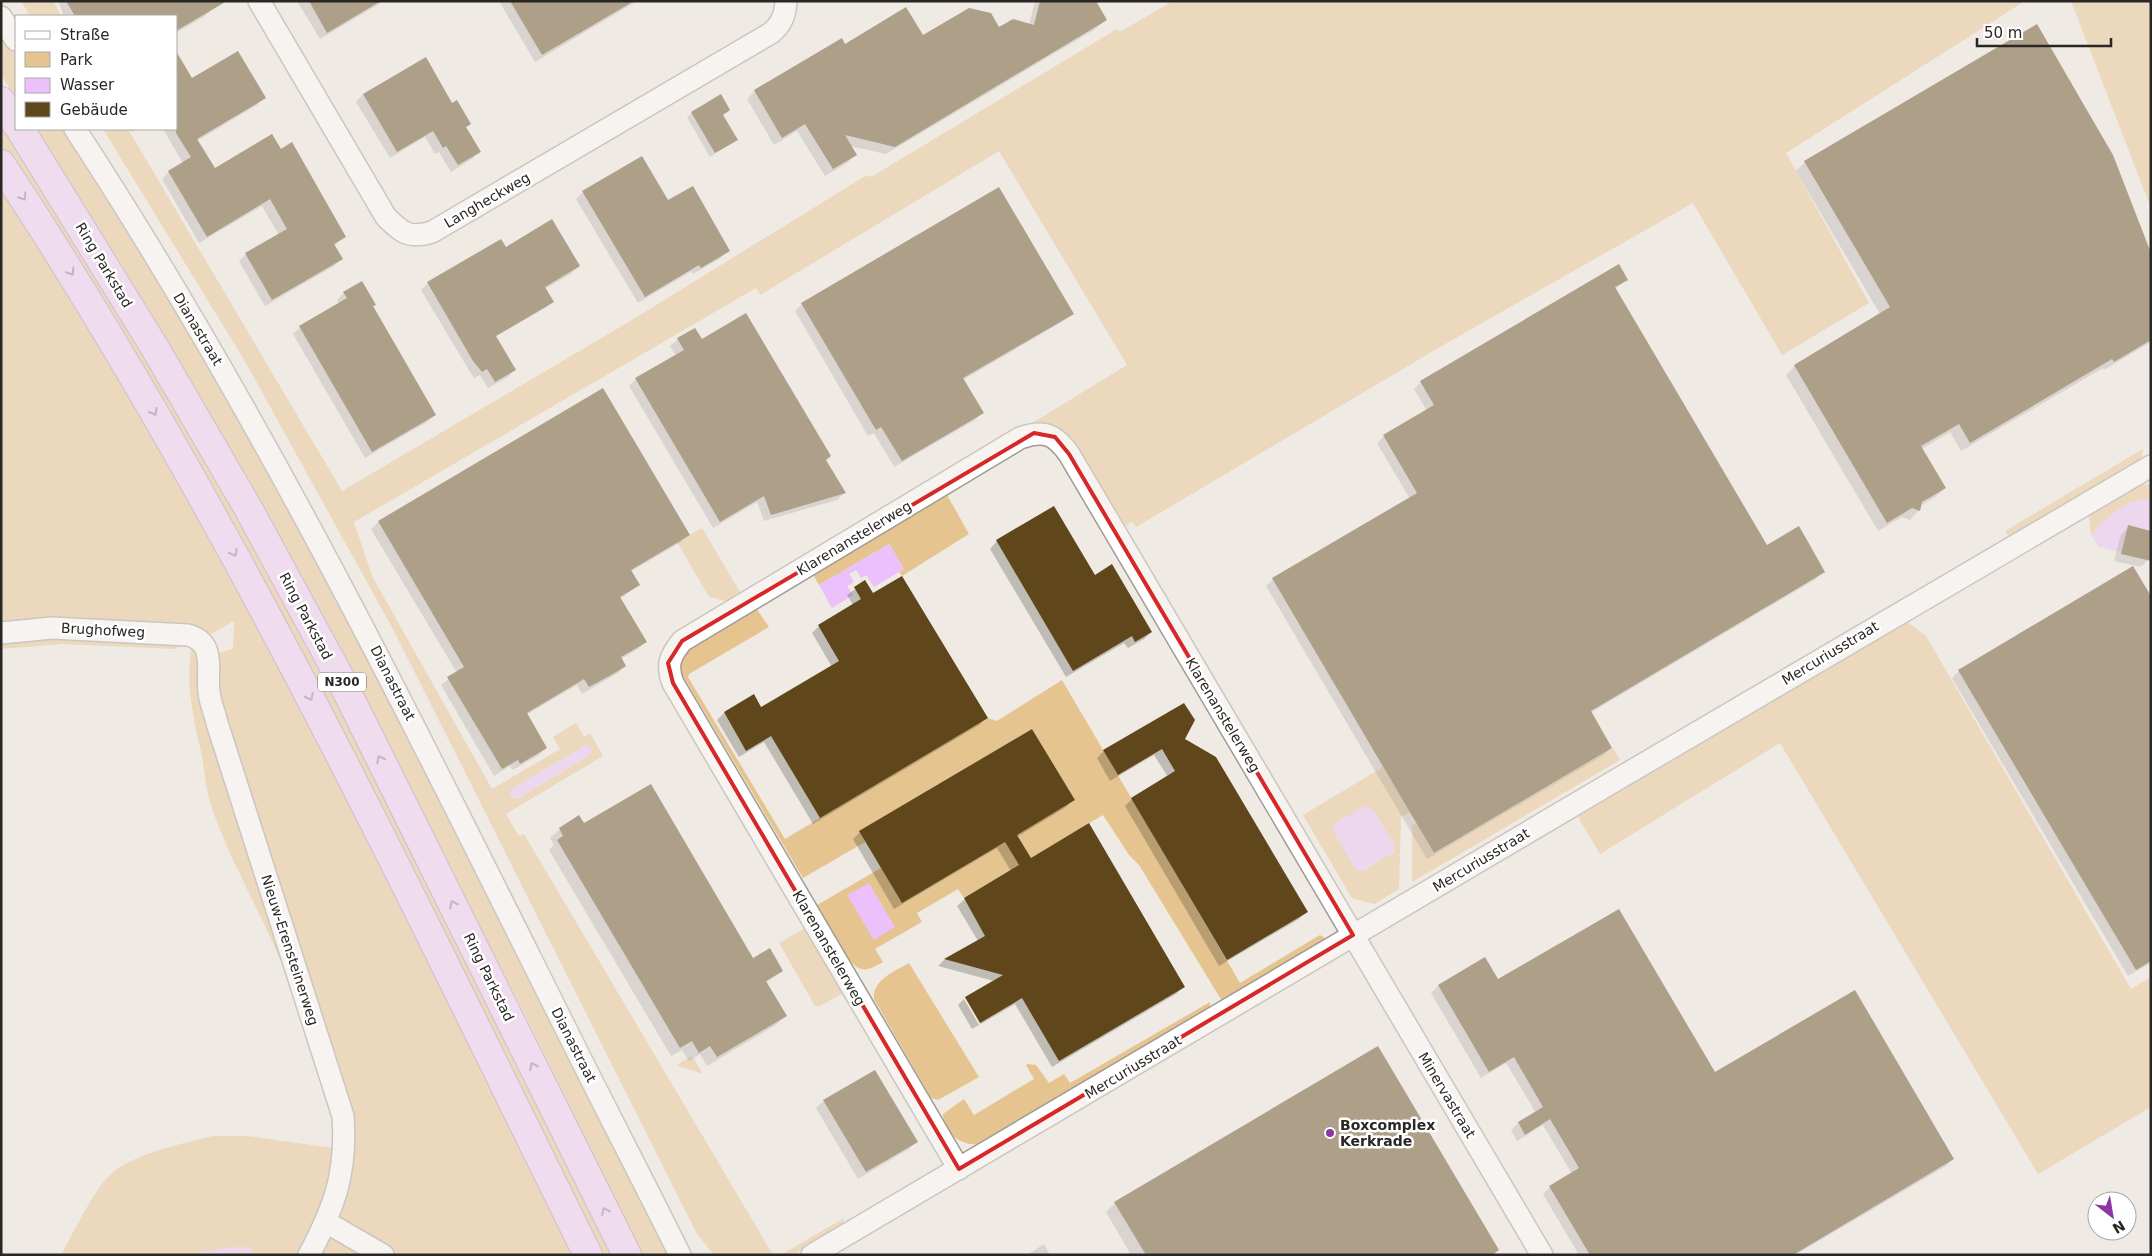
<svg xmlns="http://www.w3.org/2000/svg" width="2152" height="1256" viewBox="0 0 2152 1256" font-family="'DejaVu Sans',sans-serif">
	<rect width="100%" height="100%" fill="#efeae3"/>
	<!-- green -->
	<g fill="#e6c48f" fill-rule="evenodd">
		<polygon points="21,1 53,1 61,16 30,16"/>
		<path d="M1173,1H2025L1786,153L1869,303L1782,355L1693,203L1440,347L1136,527L1132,521L1126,526L1071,437L1054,427L1029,425L1127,365L999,151L760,295L756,288L354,522L372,576L492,789L560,749L553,737L576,723L584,737L590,733L603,756L506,814L519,836L524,834L773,1255H714L697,1234L395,633L246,363L103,129H128L342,491L627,323L867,175L871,177L1117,29L1120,32ZM586,745L588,756L517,799L512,789Z"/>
		<polygon points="2071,1 2151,1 2151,208"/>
		<polygon points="1,30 16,53 16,99 1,74"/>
		<polygon points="1,118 117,301 306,633 616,1255 600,1255 54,230 1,147"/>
		<polygon points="35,129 65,129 176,310 322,566 670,1255 642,1255 525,1015 437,845 164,339"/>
		<polygon points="1,188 70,291 238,586 382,869 574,1255 392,1255 336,1217 350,1170 214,690 217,653 233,649 234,621 211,634 1,626"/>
		<polygon points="2143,449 2142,458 2009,536 2005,531"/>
		<path d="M2149,484L2151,485V500C2129,497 2104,520 2091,535L2089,515L2139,486Z"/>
		<polygon points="947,495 969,534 902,576 899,572 904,569 889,544 819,585 813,574"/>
		<polygon points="702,528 740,592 726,601 709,597 677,542"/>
		<polygon points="756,608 769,627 689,674 688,677 785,839 988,718 997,721 1062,680 1240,983 1320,935 1325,938 1317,946 1222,1001 1139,865 1129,855 1103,815 1031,858 1017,835 1075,800 1032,729 860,831 865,842 803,878 682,674 681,662 689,648"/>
		<polygon points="1907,622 1926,636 2131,989 2151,977 2151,1107 2038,1174 1780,743 1600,854 1578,817"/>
		<polygon points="17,636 184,641 175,649 62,644 1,649 1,639"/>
		<path d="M192,645L197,649L333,1096C314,1047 296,996 275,948C254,899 226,853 210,802C204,781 204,759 198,739C191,708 186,676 192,645Z"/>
		<polygon points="1613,748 1620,760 1412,882 1412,825 1416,823 1434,854"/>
		<path d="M1383,767L1410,812L1401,817L1399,889L1374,904L1352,898L1303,815ZM1375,813L1394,845V852L1364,870H1357L1333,830Z"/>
		<path d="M1005,842L1019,865L964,898L958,889L917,913L922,922L875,949L883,962C876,966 868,971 861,969C846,965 825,919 817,905L881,868L902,903Z"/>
		<polygon points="805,928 843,993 820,1006 815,1006 779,943"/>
		<path d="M909,963L979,1077L938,1100L931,1098L874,999C872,980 895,971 909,963Z"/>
		<path d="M1210,1002V1008L982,1143C964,1149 943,1133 943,1114L964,1099L974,1115L1034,1079L1026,1065L1028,1064L1036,1065L1049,1083L1064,1074L1070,1083Z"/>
		<polygon points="692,1056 703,1074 676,1065"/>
		<path d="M213,1136H246L341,1149L339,1167L302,1255H61C73,1234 95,1187 112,1173C133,1154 185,1143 213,1136Z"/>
		<polygon points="844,1218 842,1226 793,1255 781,1255"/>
		<polygon points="331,1234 375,1255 353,1255 350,1252 348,1255 314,1255"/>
	</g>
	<!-- water -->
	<g fill="#ecc0fa">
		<path d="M2144,499L2151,500V531L2128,525L2121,552L2099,547L2091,535C2106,518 2121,503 2144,499Z"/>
		<polygon points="889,544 904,569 874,587 866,575 861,578 856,570 849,574 854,582 847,586 853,595 832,608 819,585"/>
		<polygon points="586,745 592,749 591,754 520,797 512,798 509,792 512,789"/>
		<polygon points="1365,806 1372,808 1394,845 1394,850 1391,854 1360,871 1355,868 1333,830 1336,822"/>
		<polygon points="869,883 895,927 874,940 847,895"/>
	</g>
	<!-- shadow -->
	<g fill="#0003">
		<polygon points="58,1 207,1 212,9 205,16 176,33 176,16 64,16"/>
		<polygon points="297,1 384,1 320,39"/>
		<polygon points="499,1 637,1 535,62"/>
		<polygon points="1035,1 1094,1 1105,20 1097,28 886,154 849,146 855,155 847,163 825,176 797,131 774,145 747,99 755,91 841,40 845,46 1029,25"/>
		<polygon points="192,80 264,98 257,105 197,141 214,170 280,150 345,236 334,246 341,259 334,266 265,306 239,261 246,254 279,235 262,206 199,243 162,179 169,172 183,163 163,129 176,129"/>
		<polygon points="363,94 470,124 465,128 479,151 472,159 451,172 439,152 435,154 425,137 390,158 356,102"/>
		<polygon points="692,113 736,140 710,157 687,117"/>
		<polygon points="130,129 138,129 132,132"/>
		<polygon points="1805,162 2151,256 2151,342 2104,370 2103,368 1961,451 1950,432 1922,449 1945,488 1935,497 1920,506 1919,510 1910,520 1902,517 1878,531 1786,375 1795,366 1880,314 1796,171"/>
		<polygon points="583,192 668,202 728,250 721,258 693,274 692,271 638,303 576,199"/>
		<polygon points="506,249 579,266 572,273 545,289 552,301 545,308 495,337 514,370 508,377 488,388 480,375 474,378 467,367 421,290 428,283"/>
		<polygon points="1626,280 1615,289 1766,547 1823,571 1816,579 1590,713 1611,748 1604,755 1427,859 1266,586 1273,579 1410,499 1377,443 1384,436 1427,411 1414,389 1421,382"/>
		<polygon points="344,293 372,307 434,415 427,422 365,458 293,334 300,327 339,303 337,300"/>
		<polygon points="802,304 1072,313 1065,320 963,380 982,413 975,420 894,467 874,433 868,436 795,311"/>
		<polygon points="695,329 701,340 825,461 844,493 837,500 764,521 757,502 713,528 629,386 636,379 676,356 670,346 678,339"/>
		<polygon points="603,390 688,535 681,542 630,572 638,585 620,599 645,642 638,649 621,659 625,666 618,673 582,694 577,685 526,715 546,748 539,755 513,770 510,766 494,776 441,685 457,673 371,529 378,522"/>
		<polygon points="2129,527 2148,560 2141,567 2114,561 2121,534"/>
		<polygon points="997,541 1095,576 1151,632 1144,639 1128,648 1124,643 1066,677 990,549"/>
		<polygon points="865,582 872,594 986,718 979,725 813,824 764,742 739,757 717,720 724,713 753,696 761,709 832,667 812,633 819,626 853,605 847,595"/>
		<polygon points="2151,599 2151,963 2128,976 1952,678 1959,671"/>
		<polygon points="1183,739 1306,912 1299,919 1219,966 1125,806 1132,799 1168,777 1154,755 1110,781 1097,758 1104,751"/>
		<polygon points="1073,800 1066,807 1017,837 1030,860 1183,987 1176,994 1052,1067 1015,1004 981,1024 965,998 994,981 938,966 944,960 978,941 957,906 965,899 1011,871 997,848 894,909 853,839 860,832"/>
		<polygon points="583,825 753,960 782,971 766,983 785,1015 776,1025 707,1066 700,1054 689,1061 682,1050 671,1056 549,850 554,845 550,838 560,829"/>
		<polygon points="1485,959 1498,981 1714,1073 1953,1159 1946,1166 1795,1255 1579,1255 1543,1194 1550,1187 1572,1174 1543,1125 1517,1141 1511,1130 1518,1123 1536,1113 1506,1063 1481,1078 1431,993 1438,986"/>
		<polygon points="964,999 979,1025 972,1029 958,1005"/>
		<polygon points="874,1071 916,1142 909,1149 858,1179 816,1108 824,1101"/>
		<polygon points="1115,1203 1498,1250 1493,1255 1131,1255 1106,1212"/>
		<polygon points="1044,1244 1050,1255 1027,1255"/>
	</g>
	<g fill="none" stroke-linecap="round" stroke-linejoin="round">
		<!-- stream -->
		<polyline stroke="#ecc0fa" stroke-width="5.5" points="200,1255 230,1250 249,1250"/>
	</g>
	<!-- building -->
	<g fill="#5f461b">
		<polygon points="66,1 227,1 176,31 176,16 75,16"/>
		<polygon points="309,1 381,1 327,33"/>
		<polygon points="510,1 634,1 542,55"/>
		<polygon points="1040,1 1096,1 1107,20 895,147 845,135 857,155 833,169 805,124 782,138 754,90 842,38 845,44 906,7 923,35 969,8 991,13 999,27 1013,19 1034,25"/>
		<polygon points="2037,24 2113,155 2151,253 2151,340 2114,362 2112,359 1970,443 1959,424 1921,446 1946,488 1922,502 1920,511 1912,508 1887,523 1794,365 1890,307 1804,161"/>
		<polygon points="176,51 192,78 238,51 266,98 197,139 215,168 272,134 281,149 292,142 346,237 334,244 343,259 272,300 245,253 287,229 270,199 207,237 168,171 191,157 176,133"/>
		<polygon points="426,57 452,103 457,100 471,124 466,127 481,152 458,165 446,146 443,148 433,131 397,152 363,94"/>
		<polygon points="721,94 730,110 723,115 738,140 715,153 691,112"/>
		<polygon points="642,156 668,200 693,186 730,251 701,268 699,265 645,297 582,191"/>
		<polygon points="999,187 1074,314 963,378 984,413 902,461 881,427 876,430 801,303"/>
		<polygon points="552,219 580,266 545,287 554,302 496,336 516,370 495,382 487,369 482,372 473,361 427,282 501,239 506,247"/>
		<polygon points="1619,264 1628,280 1615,287 1767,545 1799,526 1825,572 1591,711 1612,748 1434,853 1272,578 1417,493 1383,435 1434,405 1420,381"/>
		<polygon points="362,281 376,305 373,306 436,415 372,452 299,326 347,298 343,292"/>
		<polygon points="746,313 831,456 826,460 846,493 771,515 764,496 720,522 635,378 684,350 677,338 695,328 702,339"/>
		<polygon points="603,388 690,535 631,570 640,585 620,597 647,642 621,657 626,666 613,674 589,687 584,679 527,713 547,748 520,764 518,760 502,769 447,677 464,667 378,521"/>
		<polygon points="1054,506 1095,575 1112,564 1152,632 1135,642 1132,636 1073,671 996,540"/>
		<polygon points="2128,525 2151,531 2151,561 2121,554"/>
		<polygon points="2133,566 2151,596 2151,961 2136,970 1958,670"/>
		<polygon points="902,576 988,718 820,818 771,736 746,751 724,712 754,694 761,707 839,661 818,625 861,599 854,587 865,580 873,593"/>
		<polygon points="1184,703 1195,720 1185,739 1216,757 1308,912 1227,960 1131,798 1175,771 1162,749 1118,775 1103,750"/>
		<polygon points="1032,729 1075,800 1017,835 1031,858 1089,823 1185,987 1059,1061 1022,998 980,1023 965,997 1003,975 944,959 985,936 964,898 1019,865 1005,842 902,903 859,831"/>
		<polygon points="651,784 753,958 770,948 783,971 766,981 787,1016 717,1057 710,1046 699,1053 692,1041 680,1048 557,840 563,836 559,828 579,815 584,823"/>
		<polygon points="1619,909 1715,1072 1855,990 1954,1159 1793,1255 1590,1255 1549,1186 1579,1168 1550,1119 1525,1135 1518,1122 1543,1107 1514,1057 1489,1072 1438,985 1485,957 1498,979"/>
		<polygon points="1378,1046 1499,1250 1492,1255 1146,1255 1114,1202"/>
		<polygon points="875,1070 918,1142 866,1172 823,1100"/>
	</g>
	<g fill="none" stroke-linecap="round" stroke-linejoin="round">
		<!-- minor casing -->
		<g stroke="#a09b94" stroke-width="24">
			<g id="minor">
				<path d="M259,1L386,217C402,233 409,239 432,232L771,33C782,24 785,15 786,1"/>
				<polyline points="1,17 16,40"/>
				<path d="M75,129C262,414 412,721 564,1025C602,1102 642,1178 680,1255"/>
				<path d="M1,633L52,628L188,635C217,643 206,670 209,692C210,703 215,713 217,723L343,1116C347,1172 335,1206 309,1255"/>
				<path d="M959,1169L673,683C666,665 670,656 682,641L1020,438C1044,430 1054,433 1069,454L1542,1255"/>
				<polyline points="326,1222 383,1255"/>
				<path d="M812,1255C1259,994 1703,726 2151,466"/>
			</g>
		</g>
		<!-- trunk casing -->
		<g stroke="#a88ab0" stroke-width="30">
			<g id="trunk">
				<polyline points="1,101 16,124"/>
				<polyline points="20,129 155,348 248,508 339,676 627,1255"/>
				<path d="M1,164C229,509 405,885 588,1255"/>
			</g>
		</g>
		<!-- minor -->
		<use href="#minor" stroke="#fff" stroke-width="21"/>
		<!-- trunk -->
		<use href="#trunk" stroke="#f0ccfc" stroke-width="28"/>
	</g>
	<!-- one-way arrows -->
	<defs><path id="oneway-chevron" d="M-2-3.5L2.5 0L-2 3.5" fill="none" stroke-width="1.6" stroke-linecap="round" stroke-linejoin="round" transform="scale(1.25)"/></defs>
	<g stroke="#8c7a90">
		<use href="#oneway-chevron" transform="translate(23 197) rotate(57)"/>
		<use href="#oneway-chevron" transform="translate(71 272) rotate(58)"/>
		<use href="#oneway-chevron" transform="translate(154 412) rotate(60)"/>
		<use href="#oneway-chevron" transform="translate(234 553) rotate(62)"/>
		<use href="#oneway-chevron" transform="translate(310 697) rotate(63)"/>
		<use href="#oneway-chevron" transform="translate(380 759) rotate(-117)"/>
		<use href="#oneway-chevron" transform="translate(453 904) rotate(-116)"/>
		<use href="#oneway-chevron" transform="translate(533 1066) rotate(-116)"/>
		<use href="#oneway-chevron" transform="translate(605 1211) rotate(-116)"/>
	</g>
	<!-- marked area -->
	<path d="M0 0H2152V1256H0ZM1034,433L1055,437L1069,454L1353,935L959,1169L673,683L668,663L682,641Z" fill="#efeae3" fill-opacity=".55" fill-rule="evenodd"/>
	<path fill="none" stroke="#d62828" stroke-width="4" stroke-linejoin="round" d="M1034,433L1055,437L1069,454L1353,935L959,1169L673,683L668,663L682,641Z"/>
	<!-- markers -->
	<circle fill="#8d37a5" stroke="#fff" stroke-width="2" cx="1330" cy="1133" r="5"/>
	<g text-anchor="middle" stroke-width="5" stroke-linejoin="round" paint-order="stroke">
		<!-- shield labels -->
		<rect fill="#fff" stroke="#696866" stroke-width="1" x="318" y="672.5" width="48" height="19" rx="4"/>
		<g font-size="12" font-weight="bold" fill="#292724">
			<text x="342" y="686">N300</text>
		</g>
		<!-- street labels -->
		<g font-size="14" fill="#292724" stroke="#fff">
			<text transform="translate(487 200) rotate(-30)" y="5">Langheckweg</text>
			<text transform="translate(104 265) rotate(59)" y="5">Ring Parkstad</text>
			<text transform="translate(198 329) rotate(59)" y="5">Dianastraat</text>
			<text transform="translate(854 538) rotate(-31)" y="5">Klarenanstelerweg</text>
			<text transform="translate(306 616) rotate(62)" y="5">Ring Parkstad</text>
			<text transform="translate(103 630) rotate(3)" y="5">Brughofweg</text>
			<text transform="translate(1830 653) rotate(-31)" y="5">Mercuriusstraat</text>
			<text transform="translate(393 683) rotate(63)" y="5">Dianastraat</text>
			<text transform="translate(1223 715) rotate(59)" y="5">Klarenanstelerweg</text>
			<text transform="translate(1481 860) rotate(-31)" y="5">Mercuriusstraat</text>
			<text transform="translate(829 948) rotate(60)" y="5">Klarenanstelerweg</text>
			<text transform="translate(290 950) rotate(72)" y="5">Nieuw-Erensteinerweg</text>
			<text transform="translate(489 977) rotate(64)" y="5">Ring Parkstad</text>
			<text transform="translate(574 1045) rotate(63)" y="5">Dianastraat</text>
			<text transform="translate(1133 1067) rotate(-31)" y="5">Mercuriusstraat</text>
			<text transform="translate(1447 1095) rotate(59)" y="5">Minervastraat</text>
		</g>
		<!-- poi labels -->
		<g font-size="14" font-weight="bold" fill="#292724" stroke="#fff" text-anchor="start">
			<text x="1340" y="1130">Boxcomplex<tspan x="1340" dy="16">Kerkrade</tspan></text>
		</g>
	</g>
	<!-- border -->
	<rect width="2152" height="1256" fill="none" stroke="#292724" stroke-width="5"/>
	<!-- legend -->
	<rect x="15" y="15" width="162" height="115" fill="#ffffff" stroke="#a9a9a7"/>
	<rect x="25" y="31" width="25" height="8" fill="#ffffff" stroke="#a9a9a7"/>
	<text x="60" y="40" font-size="15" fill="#292724">Straße</text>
	<rect x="25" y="52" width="25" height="15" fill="#e6c48f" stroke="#a9a9a7"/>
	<text x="60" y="65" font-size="15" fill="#292724">Park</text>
	<rect x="25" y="78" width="25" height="15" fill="#ecc0fa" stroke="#a9a9a7"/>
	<text x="60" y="90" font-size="15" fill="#292724">Wasser</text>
	<rect x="25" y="102" width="25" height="15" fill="#5f461b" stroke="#a9a9a7"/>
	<text x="60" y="115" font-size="15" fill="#292724">Gebäude</text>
	<!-- north arrow -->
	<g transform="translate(2112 1216) rotate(149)"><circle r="24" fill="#ffffff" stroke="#a9a9a7"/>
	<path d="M0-4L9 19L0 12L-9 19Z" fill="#8d37a5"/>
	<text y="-8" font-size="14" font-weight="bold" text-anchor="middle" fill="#292724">N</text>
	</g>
	<!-- scale -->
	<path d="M1977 38v8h134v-8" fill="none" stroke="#292724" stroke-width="2.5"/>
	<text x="1984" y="38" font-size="15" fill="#292724" stroke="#ffffff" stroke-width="4" paint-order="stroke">50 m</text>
</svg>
